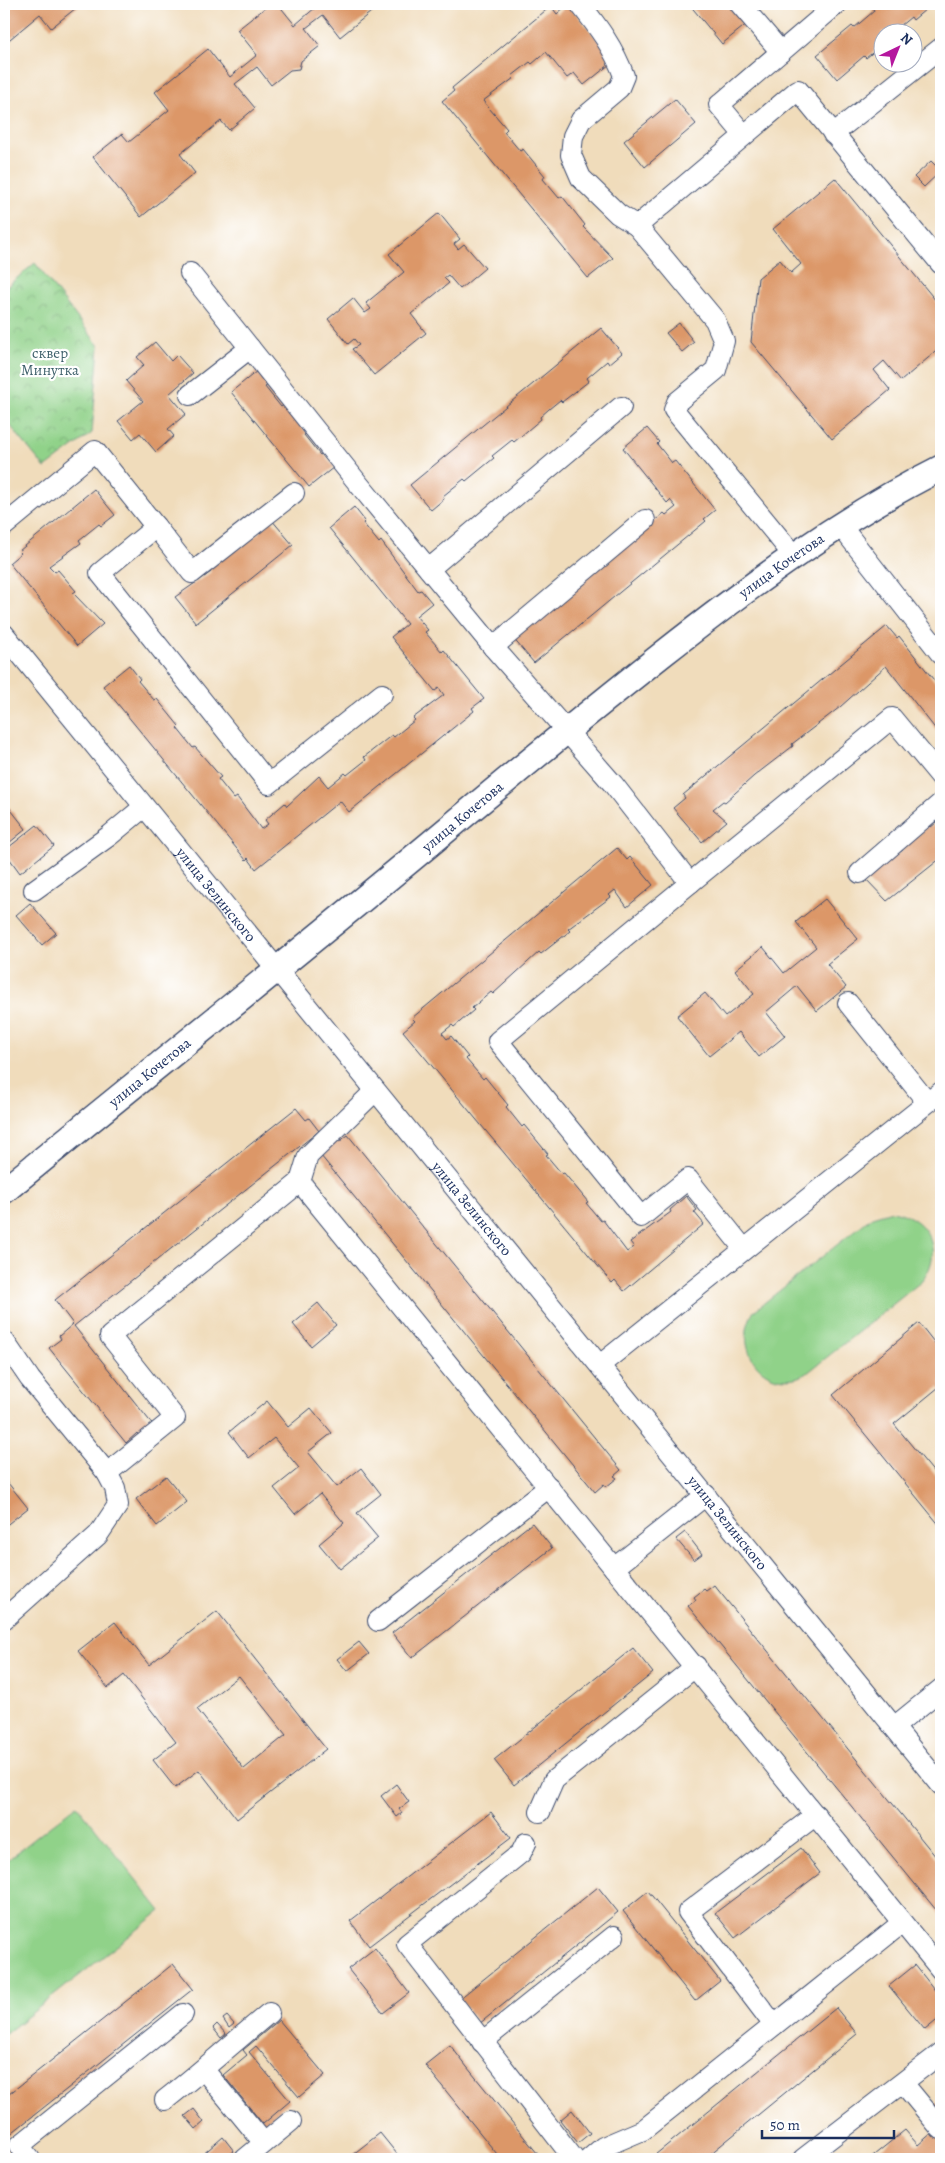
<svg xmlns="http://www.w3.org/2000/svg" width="945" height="2163" viewBox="0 0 945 2163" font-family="Alegreya,serif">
	<defs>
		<pattern id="park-crowns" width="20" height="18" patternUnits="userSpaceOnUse" patternTransform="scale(1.25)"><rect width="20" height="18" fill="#90d289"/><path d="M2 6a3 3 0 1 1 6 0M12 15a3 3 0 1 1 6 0" fill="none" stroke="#75ab73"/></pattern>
	</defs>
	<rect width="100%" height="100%" fill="#fff"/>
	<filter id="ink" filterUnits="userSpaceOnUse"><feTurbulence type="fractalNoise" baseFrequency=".02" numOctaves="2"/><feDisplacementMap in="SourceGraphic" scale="10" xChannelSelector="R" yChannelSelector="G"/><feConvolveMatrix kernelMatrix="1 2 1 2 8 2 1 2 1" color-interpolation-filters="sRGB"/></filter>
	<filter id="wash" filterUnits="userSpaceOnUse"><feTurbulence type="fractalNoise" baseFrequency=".0096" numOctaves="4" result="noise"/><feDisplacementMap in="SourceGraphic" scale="20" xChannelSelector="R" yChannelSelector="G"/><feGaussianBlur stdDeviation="1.12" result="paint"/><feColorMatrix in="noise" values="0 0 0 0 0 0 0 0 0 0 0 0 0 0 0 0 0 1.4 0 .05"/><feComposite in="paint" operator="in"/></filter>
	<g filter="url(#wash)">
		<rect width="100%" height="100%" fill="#f0dcbb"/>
		<!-- green -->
		<g fill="#90d289" stroke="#568074">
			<path d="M892,1211C928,1217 945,1251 922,1281L806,1374C764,1394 731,1348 754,1311L872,1217Z"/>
			<polygon points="77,1805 161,1911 4,2035 4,1863"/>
		</g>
		<!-- park -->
		<polygon fill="url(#park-crowns)" stroke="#568074" points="35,263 99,346 92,433 45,468 4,418 4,289"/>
		<g id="blocks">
			<!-- building -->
			<g fill="#dc9768" fill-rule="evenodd">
				<polygon points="5,4 81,4 51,28 40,14 4,44"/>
				<polygon points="270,4 278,4 295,25 316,7 313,4 381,4 340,37 323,15 306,28 320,46 301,61 299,69 290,70 271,85 257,67 235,84 255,108 229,130 221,121 180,154 195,173 141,217 93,157 122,134 129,142 169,110 155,92 208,49 230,77 257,55 237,30"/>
				<polygon points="568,4 615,60 584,85 574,73 567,78 546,52 532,64 530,62 512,76 514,78 483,101 507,129 504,132 520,151 523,149 545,176 543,179 559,198 562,196 585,225 583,227 613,258 588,278 442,101 454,91 452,88 551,6 557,14"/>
				<polygon points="689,4 729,4 748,23 722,44"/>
				<polygon points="879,4 932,4 913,20 911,17 900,26 902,29 898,32 882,32 882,45 866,58 864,56 837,79 817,55 852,26 854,28 874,11 873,9"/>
				<polygon points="675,99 696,124 645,167 624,141"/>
				<polygon points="931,161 941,171 924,187 914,177"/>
				<polygon points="835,178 941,307 941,347 901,381 884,361 874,370 890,390 832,439 751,342 758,278 780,260 791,273 801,264 773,229"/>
				<polygon points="439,213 460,239 454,244 458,249 464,244 485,268 460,289 448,275 444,278 449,283 411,314 426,333 374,375 352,349 359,345 354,339 348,344 328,319 353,298 365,313 371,309 366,303 404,272 389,254"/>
				<polygon points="679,323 694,342 682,352 666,333"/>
				<polygon points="601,328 622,353 609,364 607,361 587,378 589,381 562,402 560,400 549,409 540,417 541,419 514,442 512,440 492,456 494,458 466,481 464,479 443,496 444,499 431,510 410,485"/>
				<polygon points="155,342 171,361 177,355 193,373 169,394 186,414 168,429 174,436 156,452 140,433 133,439 118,421 143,401 126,381 144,365 137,357"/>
				<polygon points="257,371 268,385 265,387 281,407 284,405 307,433 304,435 320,455 323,453 334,467 309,487 231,392"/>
				<polygon points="647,428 659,442 657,444 672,463 675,461 715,510 704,519 706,521 534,663 512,637 664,513 666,515 676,507 670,500 667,503 623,448"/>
				<polygon points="94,489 115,515 101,526 99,524 79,540 81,543 49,566 55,572 58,570 76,591 73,593 103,624 77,646 9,563 21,553 19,551"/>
				<polygon points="354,507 365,521 363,523 379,543 381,541 418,591 421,590 432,603 416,616 428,630 425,632 442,652 444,650 484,699 472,708 474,711 349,812 340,801 256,869 248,858 246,860 103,686 129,665 140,679 138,681 154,700 157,699 179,726 177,728 193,748 195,747 221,777 218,779 234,799 237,797 261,829 268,824 265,820 285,803 287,806 319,776 328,787 345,773 347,775 366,760 364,757 392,735 394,737 415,720 413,718 444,695 439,688 435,691 391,637 407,624 329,528"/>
				<polygon points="271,519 293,545 196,623 175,597 211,572 209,569 237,546 239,549 260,532"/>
				<polygon points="887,626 897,638 899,636 941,689 941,736 886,666 840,707 792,744 793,746 754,776 725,802 723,801 713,809 727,821 702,842 673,808 685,798 683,795"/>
				<polygon points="4,801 26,829 9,843 4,837"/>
				<polygon points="941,819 941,858 887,901 864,877 903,850 901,848 929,825 931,827"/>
				<polygon points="37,825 54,846 20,873 4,851"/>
				<polygon points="617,848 627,860 630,857 653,885 627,907 615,890 609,895 611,897 568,929 570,931 541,954 539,952 493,994 491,992 472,1008 474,1010 454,1027 452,1025 442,1033 447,1039 451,1036 468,1057 466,1059 483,1079 485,1077 508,1105 506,1107 522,1127 524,1125 548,1154 546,1155 562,1174 564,1173 588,1202 586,1203 601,1221 603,1220 627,1252 634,1247 630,1242 671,1212 670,1210 686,1196 697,1210 694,1212 704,1224 624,1291 615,1280 612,1283 403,1031 415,1021 412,1018"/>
				<polygon points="825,899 858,939 827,964 846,987 817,1011 797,986 766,1012 785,1036 759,1057 739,1032 709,1056 677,1016 705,993 725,1017 754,994 735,970 763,947 784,973 816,947 796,922"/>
				<polygon points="30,903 56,933 42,945 16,915"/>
				<polygon points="296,1108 306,1120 309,1118 319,1131 74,1326 153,1425 139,1436 137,1433 126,1443 49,1348 61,1339 59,1336 73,1324 55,1300"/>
				<polygon points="348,1135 621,1470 614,1476 617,1478 606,1487 604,1484 595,1492 321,1156 329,1150 327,1148 337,1139 339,1142"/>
				<polygon points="318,1303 336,1325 311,1346 293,1324"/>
				<polygon points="919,1323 941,1351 941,1390 939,1387 894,1424 941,1481 941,1527 833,1395"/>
				<polygon points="267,1401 288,1427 311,1408 332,1433 308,1452 337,1487 361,1468 381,1494 357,1513 378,1538 340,1569 319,1544 344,1523 320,1494 295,1514 274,1488 299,1468 274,1438 249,1458 229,1432"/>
				<polygon points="166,1476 187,1502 157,1526 136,1499"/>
				<polygon points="4,1478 28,1508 4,1527"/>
				<polygon points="532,1523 552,1548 412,1658 392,1633"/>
				<polygon points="685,1532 702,1554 694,1560 676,1539"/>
				<polygon points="714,1585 941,1863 941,1916 688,1606 696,1600 694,1597 704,1589 706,1591"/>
				<path d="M217,1611L326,1749L237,1819L199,1770L175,1788L153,1760L176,1742L124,1675L108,1688L78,1651L115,1622L149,1665ZM239,1676L286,1735L244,1769L197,1709Z"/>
				<polygon points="359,1642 369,1654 347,1671 337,1659"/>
				<polygon points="633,1648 653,1673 514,1785 494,1760"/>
				<polygon points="396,1784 409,1802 399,1809 402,1813 397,1817 381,1796"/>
				<polygon points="491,1812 511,1838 369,1946 350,1921"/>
				<polygon points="801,1848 820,1873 735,1938 715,1913"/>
				<polygon points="598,1887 618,1912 479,2024 459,1999"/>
				<polygon points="648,1891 720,1981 695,2001 623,1911"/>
				<polygon points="375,1948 409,1993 383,2013 348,1969"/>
				<polygon points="173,1964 193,1989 4,2139 4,2098"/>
				<polygon points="915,1965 941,1998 941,2017 925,2030 889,1986"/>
				<polygon points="836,2008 857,2034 704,2159 650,2159"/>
				<polygon points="227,2016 234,2024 229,2028 223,2019"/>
				<polygon points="279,2020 325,2075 299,2097 256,2046 249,2052 290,2101 263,2124 223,2075 247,2055 243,2050"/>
				<polygon points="217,2024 226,2034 221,2038 213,2028"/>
				<polygon points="450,2045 467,2067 542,2159 501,2159 425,2065"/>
				<polygon points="941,2099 941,2120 931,2108"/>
				<polygon points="194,2109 204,2122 196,2129 185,2116"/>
				<polygon points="572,2110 590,2133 578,2143 560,2120"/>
				<polygon points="905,2130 918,2145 934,2131 941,2140 941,2159 869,2159"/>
				<polygon points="380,2133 397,2154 391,2159 355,2159 352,2155"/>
				<polygon points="223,2137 234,2151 225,2159 204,2159 201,2156"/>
			</g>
		</g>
	</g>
	<g filter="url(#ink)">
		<use href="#blocks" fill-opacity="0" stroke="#3b496c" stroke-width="1"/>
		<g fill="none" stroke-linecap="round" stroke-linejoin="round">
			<!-- minor casing -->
			<g stroke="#3b496c" stroke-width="22">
				<g id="minor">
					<path d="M580,4C598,27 614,48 624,76L619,88L581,120L573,136L571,155L581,178L618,214L637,226"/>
					<polyline points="740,4 781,52"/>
					<polyline points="833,134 941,48"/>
					<polyline points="744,135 719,105 837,4"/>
					<polyline points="190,273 357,482 493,647 613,784 690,883 498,1041 641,1217 688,1179 744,1249"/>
					<polyline points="190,395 250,348"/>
					<polyline points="840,525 941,654"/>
					<polyline points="4,526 95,451 156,527 100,573 269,784 382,694"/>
					<polyline points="156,527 192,573 294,493"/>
					<polyline points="794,556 674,410 677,402 716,370 724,341 715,320 637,226 798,90 941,264"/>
					<polyline points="429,569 621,407"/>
					<path id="s1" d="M4,634L941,1785"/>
					<polyline points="493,647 645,520"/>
					<polyline points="860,873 941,803"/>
					<polyline points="690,883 892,718 941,777"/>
					<polyline points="34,890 109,836 144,807"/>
					<polyline points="848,1003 927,1102"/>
					<polyline points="300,1182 941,1970"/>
					<polyline points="4,1341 30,1379 107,1473 115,1488 118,1505 98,1535 4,1619"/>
					<polyline points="600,1365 941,1092"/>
					<polyline points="107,1473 175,1418 110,1336 300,1182 308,1156 375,1091"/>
					<polyline points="614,1568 706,1495"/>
					<polyline points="378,1621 549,1487"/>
					<polyline points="894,1727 941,1689"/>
					<polyline points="540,1812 554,1780 696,1666"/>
					<polyline points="526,1843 521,1853 407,1944 574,2159"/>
					<polyline points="774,2025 688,1912 816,1815"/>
					<polyline points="482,2042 614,1936"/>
					<polyline points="204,2070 264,2143"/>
					<polyline points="903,2083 941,2129"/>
					<path d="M165,2100C201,2072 234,2042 269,2013"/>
					<polyline points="30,2159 19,2146 183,2014"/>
					<polyline points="245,2159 291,2121"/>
					<polyline points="589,2159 603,2147 643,2130 902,1923"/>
					<polyline points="803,2159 941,2053"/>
				</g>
			</g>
			<!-- major casing -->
			<g stroke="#3b496c" stroke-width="28">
				<g id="major">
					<path id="s2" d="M4,1191C150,1071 298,954 443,833C516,772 589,712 664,653C752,584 841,518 941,468"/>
				</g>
			</g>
			<!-- minor -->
			<use href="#minor" stroke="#fff" stroke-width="20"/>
			<!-- major -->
			<use href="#major" stroke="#fff" stroke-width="25"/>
		</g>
	</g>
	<g text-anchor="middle" stroke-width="4.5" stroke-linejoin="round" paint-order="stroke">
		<!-- park labels -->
		<g font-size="15" fill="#3e606b" stroke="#fff">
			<text x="50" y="358">сквер<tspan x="50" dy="17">Минутка</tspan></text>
		</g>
		<!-- street labels -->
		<g font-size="15" fill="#1b2f5e" stroke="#fff">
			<text dy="5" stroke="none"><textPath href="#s2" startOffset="998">улица Кочетова</textPath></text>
			<text dy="5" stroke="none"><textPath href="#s2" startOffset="592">улица Кочетова</textPath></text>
			<text dy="5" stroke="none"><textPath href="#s1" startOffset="336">улица Зелинского</textPath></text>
			<text dy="5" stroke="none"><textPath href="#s2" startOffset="188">улица Кочетова</textPath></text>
			<text dy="5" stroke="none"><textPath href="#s1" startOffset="741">улица Зелинского</textPath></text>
			<text dy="5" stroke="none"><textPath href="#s1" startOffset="1146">улица Зелинского</textPath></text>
		</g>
	</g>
	<!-- margin -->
	<rect width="945" height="2163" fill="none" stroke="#fff" stroke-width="20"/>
	<!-- north arrow -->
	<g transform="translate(898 48) rotate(43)"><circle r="24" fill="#ffffff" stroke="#a4acbf"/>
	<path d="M0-4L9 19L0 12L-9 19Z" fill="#b5179e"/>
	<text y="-8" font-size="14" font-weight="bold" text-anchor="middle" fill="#1b2f5e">N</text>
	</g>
	<!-- scale -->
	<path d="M762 2130v8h132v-8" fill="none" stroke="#1b2f5e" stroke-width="2.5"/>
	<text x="770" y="2130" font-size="15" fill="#1b2f5e" stroke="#ffffff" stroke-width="4" paint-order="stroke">50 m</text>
</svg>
